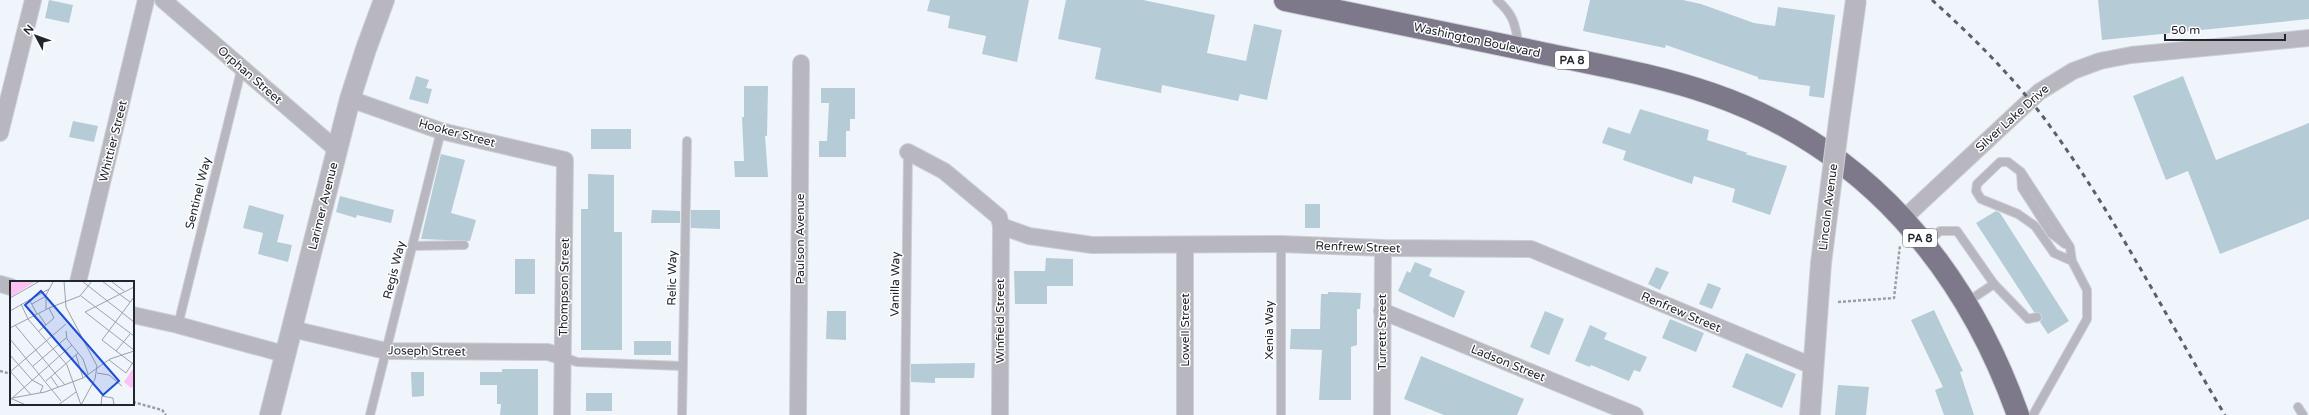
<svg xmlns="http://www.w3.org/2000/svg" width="2309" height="415" viewBox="0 0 2309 415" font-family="'Varela Round',sans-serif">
	<rect width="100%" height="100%" fill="#f0f5fc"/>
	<!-- building -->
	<g fill="#b5cbd6">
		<polygon points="49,0 73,5 69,23 45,18"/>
		<polygon points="930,0 1029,0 1017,62 982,54 986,36 948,28 950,16 927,11"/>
		<polygon points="1066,0 1143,0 1215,15 1207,53 1246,61 1254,24 1282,30 1267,100 1240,94 1238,101 1162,85 1161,93 1095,79 1101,48 1058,39"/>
		<polygon points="1590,0 1683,0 1701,4 1754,23 1775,26 1778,7 1835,15 1824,98 1809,96 1810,86 1758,79 1758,77 1666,45 1665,48 1583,31"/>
		<polygon points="2098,0 2309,0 2309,19 2102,40"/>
		<polygon points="416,76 429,80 426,88 432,89 428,104 409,99"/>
		<polygon points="2183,76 2216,160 2309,123 2309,219 2220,254 2188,171 2166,180 2133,96"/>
		<polygon points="744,86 768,86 767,136 765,136 768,177 735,177 734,161 744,161 742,117 744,117"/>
		<polygon points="821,88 855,88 855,119 850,119 850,131 846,131 846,157 819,157 819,141 827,141 829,103 821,103"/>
		<polygon points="1640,109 1709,130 1707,140 1748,153 1745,154 1787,166 1770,215 1732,202 1735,189 1694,176 1692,184 1623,160 1626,151 1602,143 1608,127 1630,134"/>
		<polygon points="73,121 98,126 94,142 69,137"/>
		<rect x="591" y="129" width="40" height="20"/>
		<polygon points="441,154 465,160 451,213 476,220 470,241 421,239"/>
		<polygon points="588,174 614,175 614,232 622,232 622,350 581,350 581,209 588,209"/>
		<polygon points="340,196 394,210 391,223 357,215 356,218 336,212"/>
		<rect x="1305" y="204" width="15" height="24"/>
		<polygon points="249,205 284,215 277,242 292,245 288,262 258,254 263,233 243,228"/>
		<polygon points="652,210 680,211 680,223 651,223"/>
		<polygon points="691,210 720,210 720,229 691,228"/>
		<polygon points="1996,211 2000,213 2069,321 2048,334 2040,322 2042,318 2041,314 2034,312 1976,223"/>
		<polygon points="1046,258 1073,259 1073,286 1047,286 1047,304 1015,304 1014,271 1045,271"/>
		<rect x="515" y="259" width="20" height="35"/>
		<polygon points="1415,262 1432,269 1429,276 1465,291 1454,318 1398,291 1407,271 1410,273"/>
		<polygon points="1656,267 1669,272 1660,290 1648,284"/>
		<polygon points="1708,283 1721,288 1712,309 1699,304"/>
		<polygon points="1328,292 1361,293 1360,309 1357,309 1357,345 1351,347 1351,400 1319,400 1322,350 1290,349 1291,329 1320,329 1321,294 1328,294"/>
		<polygon points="1934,310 1963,371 1960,372 1974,415 1944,415 1935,390 1943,387 1911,320"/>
		<polygon points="827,311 846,311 846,340 826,339"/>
		<polygon points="1545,311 1564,319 1549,355 1530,347"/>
		<polygon points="1670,319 1704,333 1696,352 1662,338"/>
		<polygon points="1590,325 1607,333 1604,339 1647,357 1640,372 1634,370 1629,381 1591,365 1590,367 1575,361"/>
		<rect x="634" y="341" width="37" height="14"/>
		<polygon points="1746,353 1796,374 1782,408 1732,387"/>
		<polygon points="1421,356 1524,399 1517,415 1444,415 1404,399"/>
		<polygon points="975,363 974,378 935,378 935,383 911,382 911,364"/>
		<polygon points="502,369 538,369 538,415 500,415 501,404 497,404 497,385 480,385 480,372 502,372"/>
		<polygon points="411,372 424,372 424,396 412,397"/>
		<polygon points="1838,385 1869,387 1866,415 1835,415"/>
		<rect x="586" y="393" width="26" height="18"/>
	</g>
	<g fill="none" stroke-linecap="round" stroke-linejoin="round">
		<!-- service casing -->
		<g stroke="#cbd0d7" stroke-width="10">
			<g id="service">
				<path d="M1497,0C1514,15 1515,24 1519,46"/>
				<polyline points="2021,173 2022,188 2051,233 2065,244"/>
				<polyline points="1281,244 1281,415"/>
				<polyline points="1925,244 1940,231 1957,231 1994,284 2028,319 2037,317"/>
				<polyline points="412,246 464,245"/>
				<polyline points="1967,302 1994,284"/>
				<polyline points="178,325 242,67"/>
				<polyline points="563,357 577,362 682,366"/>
				<polyline points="2298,407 2303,415"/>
				<polyline points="370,415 441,131"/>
				<polyline points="682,415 687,141"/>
				<polyline points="905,415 908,152"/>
				<polyline points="2033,415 2087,319 2087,290 2072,261 2070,247 2021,172 2008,162 2000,162 1977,184 1976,191 1981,199 2018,214 2035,226 2054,253 2072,261"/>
			</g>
		</g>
		<!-- minor casing -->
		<g stroke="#cbd0d7" stroke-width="18">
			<g id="minor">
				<polyline points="163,0 337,150"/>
				<polyline points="350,99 441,131 565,160 562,415"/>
				<polyline points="0,133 33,0"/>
				<polyline points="908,152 944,171 999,217 1001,226 1029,236 1092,245 1281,244 1383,248 1531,249 1815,367"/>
				<polyline points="1903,219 2039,92 2073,71 2100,61 2131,55 2309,38"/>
				<polyline points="1185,245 1185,415"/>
				<polyline points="78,282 146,0"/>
				<polyline points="0,284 11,287"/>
				<polyline points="1382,311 1635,415"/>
				<polyline points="133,315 178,325 284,354"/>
				<polyline points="292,329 386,351 548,352 563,357"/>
				<polyline points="798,415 801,63"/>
				<polyline points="1000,415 1001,226"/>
				<polyline points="1382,415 1383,248"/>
			</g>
		</g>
		<!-- tertiary casing -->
		<g stroke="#cbd0d7" stroke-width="22">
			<g id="tertiary">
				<polyline points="270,415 350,99 366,49 384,0"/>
				<polyline points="1810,415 1821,263"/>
			</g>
		</g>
		<!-- trunk casing -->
		<g stroke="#cbd0d7" stroke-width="24">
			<path id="trunk" d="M1285,0C1367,17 1450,34 1532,51C1592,64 1654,74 1712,94C1865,147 1965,266 2018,415"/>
		</g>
		<!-- path -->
		<g stroke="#9a9fa6" stroke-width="2.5" stroke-dasharray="3 2" stroke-linecap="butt">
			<polyline points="1838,302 1894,298 1900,245"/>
			<polyline points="0,371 11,374"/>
			<polyline points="133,402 162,410 166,415"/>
		</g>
		<!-- service -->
		<use href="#service" stroke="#b8b6bf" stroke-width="8"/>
		<!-- minor -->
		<use href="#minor" stroke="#b8b6bf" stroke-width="16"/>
		<!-- tertiary -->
		<use href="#tertiary" stroke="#b8b6bf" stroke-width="20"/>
		<!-- trunk -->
		<use href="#trunk" stroke="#7d788a" stroke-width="22"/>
		<!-- rail -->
		<path stroke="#5b6067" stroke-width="3" stroke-dasharray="5 5" stroke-linecap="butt" d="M1932,0C1972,36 2011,75 2044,118C2113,211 2165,316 2225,415"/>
		<!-- tertiary-bridge casing -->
		<g stroke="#cbd0d7" stroke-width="22" stroke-linecap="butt">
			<polyline id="tertiary-bridge" points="1821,263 1839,121 1856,0"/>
		</g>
		<!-- tertiary-bridge -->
		<use href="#tertiary-bridge" stroke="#b8b6bf" stroke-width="20"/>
	</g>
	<g text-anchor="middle" stroke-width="3" stroke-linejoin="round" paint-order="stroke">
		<!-- shield labels -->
		<g fill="#fff" stroke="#64666b" stroke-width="1">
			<rect x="1555" y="51" width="34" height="18" rx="3"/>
			<rect x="1903" y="229" width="34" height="18" rx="3"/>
		</g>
		<g font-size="11" font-weight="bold" fill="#21252c">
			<text x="1572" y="64">PA 8</text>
			<text x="1920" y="242">PA 8</text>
		</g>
		<!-- street labels -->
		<g font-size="12" fill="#21252c" stroke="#fff">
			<text transform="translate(1477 40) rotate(12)" y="4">Washington Boulevard</text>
			<text transform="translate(250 75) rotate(41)" y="4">Orphan Street</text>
			<text transform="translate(2012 118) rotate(-42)" y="4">Silver Lake Drive</text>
			<text transform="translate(457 133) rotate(15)" y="4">Hooker Street</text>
			<text transform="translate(113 141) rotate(-76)" y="4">Whittier Street</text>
			<text transform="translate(198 193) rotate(-76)" y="4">Sentinel Way</text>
			<text transform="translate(323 206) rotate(-76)" y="4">Larimer Avenue</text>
			<text transform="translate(1828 207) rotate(-83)" y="4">Lincoln Avenue</text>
			<text transform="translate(800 239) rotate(-90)" y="4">Paulson Avenue</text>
			<text transform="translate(1358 247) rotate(2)" y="4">Renfrew Street</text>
			<text transform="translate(394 270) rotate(-76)" y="4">Regis Way</text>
			<text transform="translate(672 278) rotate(-89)" y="4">Relic Way</text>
			<text transform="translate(895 284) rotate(-89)" y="4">Vanilla Way</text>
			<text transform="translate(564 287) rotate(-89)" y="4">Thompson Street</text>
			<text transform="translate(1681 312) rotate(23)" y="4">Renfrew Street</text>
			<text transform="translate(1000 321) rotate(-90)" y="4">Winfield Street</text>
			<text transform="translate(1185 330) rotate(-90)" y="4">Lowell Street</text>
			<text transform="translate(1269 330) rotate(-90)" y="4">Xenia Way</text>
			<text transform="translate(1382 332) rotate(-90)" y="4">Turrett Street</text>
			<text transform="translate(427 351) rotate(1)" y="4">Joseph Street</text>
			<text transform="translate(1508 363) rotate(22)" y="4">Ladson Street</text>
		</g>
	</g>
	<!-- overview -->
	<g transform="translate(10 281)">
		<rect width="124" height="124" fill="#f0f5fc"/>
		<path d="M0,0H27L0,16ZM122,89H124V105L121,107L114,101Z" fill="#fbc1f2"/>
		<path fill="none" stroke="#9da2a9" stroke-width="1" d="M54,0L56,26L87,85L85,98L71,124M72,0L124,41M92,0L120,21M101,0L114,10M124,6L75,31L124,69M71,15L124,55M0,17L30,0M19,18L27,33M11,23L18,38L57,84L71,124M22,23L36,15M36,28V14L43,1M0,30L39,8M28,32L36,44M5,44L55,104M0,47L39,27L70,15L82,0M29,50L44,37L39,27M56,50L57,58L73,78L78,93M0,58L51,120M106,70L120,53M0,74L22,99L33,105L30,112M66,74L73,97M99,79L116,92L124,80M123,83L92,59L124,16M23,85L56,57M0,90L21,114M0,91L56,43M87,92L99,94L112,105M41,96L48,106M36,100L68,72M0,117L16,124M2,117L35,111L73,97L100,78L124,70M0,119L62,64M48,124L66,111M91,124L92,115L103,117L104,124"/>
		<path fill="#1d4ed8" fill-opacity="0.15" stroke="#1d4ed8" stroke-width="2" d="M31,10L109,100L93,114L15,24Z"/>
		<rect width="124" height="124" fill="none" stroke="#21252c" stroke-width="2"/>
	</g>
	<!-- north arrow -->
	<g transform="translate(36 36) rotate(311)" stroke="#ffffff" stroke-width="3" paint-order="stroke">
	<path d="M0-3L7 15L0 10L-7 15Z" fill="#21252c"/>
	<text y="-6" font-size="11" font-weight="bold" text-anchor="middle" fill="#21252c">N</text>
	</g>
	<!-- scale -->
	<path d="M2165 34v6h120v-6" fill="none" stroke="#21252c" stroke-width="2"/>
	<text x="2171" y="34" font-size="12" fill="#21252c" stroke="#ffffff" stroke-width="3" paint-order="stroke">50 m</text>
</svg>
